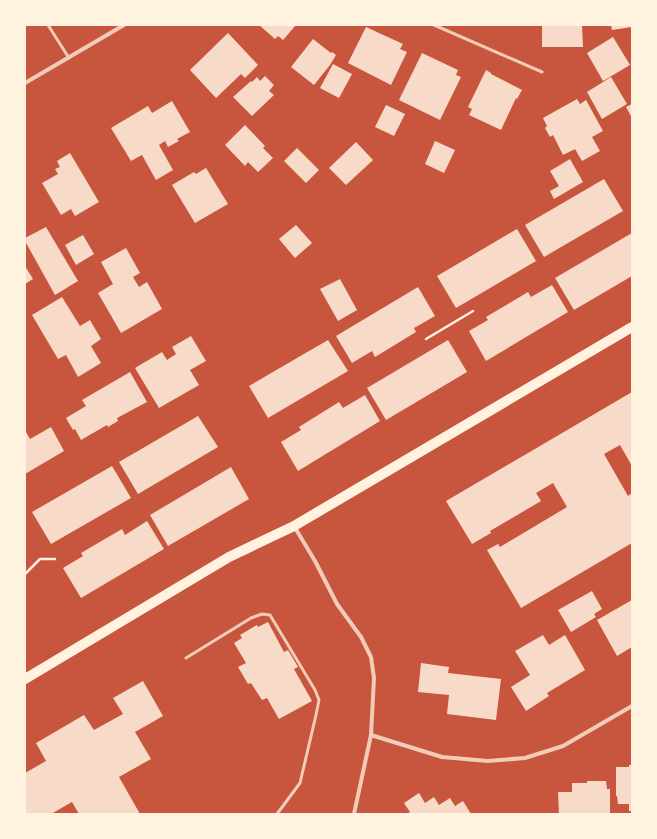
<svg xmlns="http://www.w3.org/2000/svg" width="657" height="839" viewBox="0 0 657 839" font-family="Quicksand,sans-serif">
	<rect width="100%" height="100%" fill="#c8553d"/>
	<!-- building -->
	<g fill="#f7dbc8">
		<polygon points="259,25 296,25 283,40 278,36 275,39"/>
		<polygon points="542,25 582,25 583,47 542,47"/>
		<polygon points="611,25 632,25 632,27 612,30"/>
		<polygon points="366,27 403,44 400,49 407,52 391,85 348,63"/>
		<polygon points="228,33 258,65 245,78 241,74 240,75 216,98 190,70"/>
		<polygon points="613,37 630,65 603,81 587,53"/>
		<polygon points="313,39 331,53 332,52 336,55 330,65 314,85 291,67"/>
		<polygon points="422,53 458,70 456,75 461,77 440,120 399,100"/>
		<polygon points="333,64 352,74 339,98 320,88"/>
		<polygon points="486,70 491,73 491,74 522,90 517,99 516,98 501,130 469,115 472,109 468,107"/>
		<polygon points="265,76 274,85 269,91 274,95 252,116 233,97 251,81 252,82 257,77 260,81"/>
		<polygon points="611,77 627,104 602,119 587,92"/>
		<polygon points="577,99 580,104 586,100 603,131 592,137 600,151 582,161 575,149 563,155 553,135 550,137 545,128 547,126 543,118"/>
		<polygon points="172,101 190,132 177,139 179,141 168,147 165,141 159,145 173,170 156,180 142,155 131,161 111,128 148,106 152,113"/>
		<polygon points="632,104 632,118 626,107"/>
		<polygon points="386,105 405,114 394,136 375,127"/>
		<polygon points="245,125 265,146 263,148 273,158 258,172 248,162 245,166 225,145"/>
		<polygon points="435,141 455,150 444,173 425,164"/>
		<polygon points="356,142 373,160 346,185 329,168"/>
		<polygon points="297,148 319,170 306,183 284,161"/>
		<polygon points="70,153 99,202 75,216 71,209 61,215 42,183 58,174 55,169 60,167 57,161"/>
		<polygon points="570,159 583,182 554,199 550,191 559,186 550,171"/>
		<polygon points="206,168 228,204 195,223 172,185 194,172 196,174"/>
		<polygon points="604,179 623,211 544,257 525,225"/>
		<polygon points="296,225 312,243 295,258 279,239"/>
		<polygon points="46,227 78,281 55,295 25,241 25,238"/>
		<polygon points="517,229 536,261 456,308 437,276"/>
		<polygon points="632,233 632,276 574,310 555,278"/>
		<polygon points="83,235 94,254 76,265 65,245"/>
		<polygon points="126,248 140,273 133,277 139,287 147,282 162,309 121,333 98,293 113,284 101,262"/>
		<polygon points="25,266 33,279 25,284"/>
		<polygon points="340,279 357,310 338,321 320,289"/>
		<polygon points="552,285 568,312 486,361 469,331 488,320 486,317 528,292 531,297"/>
		<polygon points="418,287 435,316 414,328 416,332 375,357 372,351 352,363 336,336"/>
		<polygon points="62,297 80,326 90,320 101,339 91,346 101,363 78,377 66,355 58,359 32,315"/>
		<polygon points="191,336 206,361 190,370 199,385 159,408 135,368 162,352 167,360 176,354 172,347"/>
		<polygon points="328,340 348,371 268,418 249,386"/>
		<polygon points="448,340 467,372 386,420 367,388"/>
		<polygon points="130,372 147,402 117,418 118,421 108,427 107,425 81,440 75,429 73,430 66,418 86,406 82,400"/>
		<polygon points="632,392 632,466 620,445 604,454 628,496 632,493 632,543 521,608 487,550 498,544 500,547 567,507 553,483 536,493 541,501 490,531 491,533 472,544 446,501"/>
		<polygon points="365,395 380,421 298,471 281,442 301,430 299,427 339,402 343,408"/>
		<polygon points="198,416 218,447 138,494 119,462"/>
		<polygon points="51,427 64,451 25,474 25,433 26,432 30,439"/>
		<polygon points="112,466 131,498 51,544 32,512"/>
		<polygon points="231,467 249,499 168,546 150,515"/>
		<polygon points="147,521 164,549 81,598 63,568 83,556 81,553 122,529 125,535"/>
		<polygon points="592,591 602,609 594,614 596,617 571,632 558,610"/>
		<polygon points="632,600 632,647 617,656 597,620"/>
		<polygon points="268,622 284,652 288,650 298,667 294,669 312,701 279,719 267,698 262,700 251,683 248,684 238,667 246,663 234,643 242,638 240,635 257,625 258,627"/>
		<polygon points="543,635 549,645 565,635 585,670 547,693 549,696 526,711 511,687 530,675 515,651"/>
		<polygon points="421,663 449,667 448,673 501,679 496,720 447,714 449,695 418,692"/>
		<polygon points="143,681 163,716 135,732 151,759 119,777 140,814 79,814 72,802 51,814 25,814 25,773 46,761 36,743 84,715 94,730 123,714 113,698"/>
		<polygon points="629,765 632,765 632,811 629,811 629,804 618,804 617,796 616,796 616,767 629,767"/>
		<polygon points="587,781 606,781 607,789 610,789 610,814 559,814 558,792 572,792 572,783 587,783"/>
		<polygon points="419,793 425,803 434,797 439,805 450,798 455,806 463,801 471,814 407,814 410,812 404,803"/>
	</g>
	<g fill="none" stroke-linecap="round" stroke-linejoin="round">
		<!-- path -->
		<g stroke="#fff3e0" stroke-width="2.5">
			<polyline points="426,339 473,311"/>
			<polyline points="25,574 40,559 55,559"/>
		</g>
		<!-- service -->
		<g stroke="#f1ccb7" stroke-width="3">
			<polyline points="48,25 69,58"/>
			<polyline points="434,25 542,72"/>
			<polyline points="186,658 251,618 262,614 270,615 315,690 319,700 316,715 300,783 277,814"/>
		</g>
		<!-- minor -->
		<g stroke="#f1ccb7" stroke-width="4">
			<polyline points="25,83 124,25"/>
			<polyline points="294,526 315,561 337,604 361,637 371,657 374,678 371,735 354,814"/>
			<polyline points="371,735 442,757 488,761 525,758 563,746 632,706"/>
		</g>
		<!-- primary -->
		<polyline stroke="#fff3e0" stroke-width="10" points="25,679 229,557 294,526 632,327"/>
	</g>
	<!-- border -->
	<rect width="657" height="839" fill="none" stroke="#fff3e0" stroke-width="52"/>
</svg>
